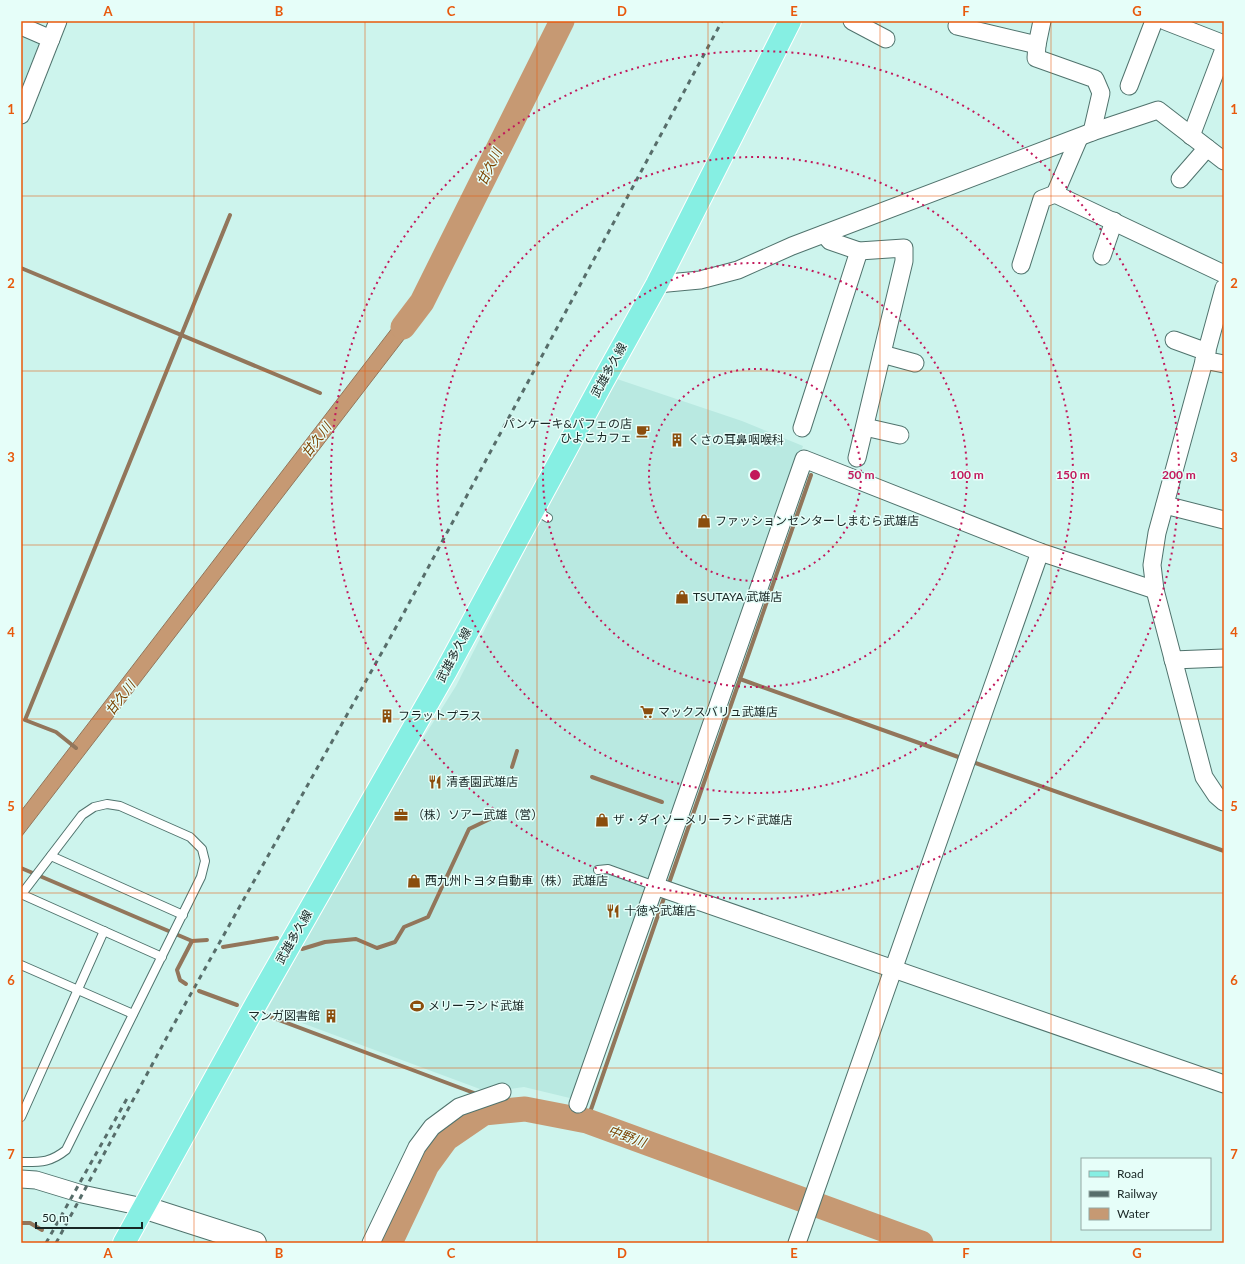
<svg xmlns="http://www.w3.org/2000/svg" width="1245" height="1264" viewBox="0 0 1245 1264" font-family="Lato,'Noto Sans JP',sans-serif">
	<rect width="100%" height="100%" fill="#cdf4ed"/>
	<!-- built -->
	<g fill="#b9e9e1">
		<polygon points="21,30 44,40 21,96"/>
		<polygon points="617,379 742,421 803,446 574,1099 524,1087 488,1092 267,1010 379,808 456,686 547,507"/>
	</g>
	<!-- water -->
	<polygon fill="#c69973" stroke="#92765b" points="416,297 431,304 21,837 21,811"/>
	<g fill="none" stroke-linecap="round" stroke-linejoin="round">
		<!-- stream -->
		<g stroke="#92765b" stroke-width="4">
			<polyline points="21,268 320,393"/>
			<polyline points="740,679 811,475"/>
			<polyline points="76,748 56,732 25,720 230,215"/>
			<polyline points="970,761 1224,851"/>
			<polyline points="512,767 517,751"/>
			<polyline points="592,777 662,802"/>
			<polyline points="21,868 192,941 177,970 180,980 186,984"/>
			<polyline points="668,886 740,679 964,759"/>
			<polyline points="192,941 207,940"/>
			<polyline points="223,947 277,938"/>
			<polyline points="302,949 325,942 356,939 377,948 395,942 404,927 428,917 469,829 494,817"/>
			<polyline points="199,991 237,1005"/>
			<polyline points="268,1016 474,1093"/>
			<polyline points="587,1121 665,895"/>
			<polyline points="21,1223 30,1223 42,1230"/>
		</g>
		<!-- river -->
		<g stroke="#c69973" stroke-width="25">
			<polyline points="403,327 422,302 562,21"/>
			<polyline points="390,1243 427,1165 446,1139 484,1113 525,1109 587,1121 921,1243"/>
		</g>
		<!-- lane casing -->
		<g stroke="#50736d" stroke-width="10">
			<g id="lane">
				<polyline points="535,510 548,518"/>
				<polyline points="51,856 183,915"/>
				<polyline points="598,870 608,869 655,886"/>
				<polyline points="21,894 162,957"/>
				<path d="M21,895L82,815L94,807L107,804L120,806L190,837L202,849L205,861L201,877L66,1150C50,1163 40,1162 21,1162"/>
				<polyline points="21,965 133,1014"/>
				<polyline points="21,1117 104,931"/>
			</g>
		</g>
		<!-- street casing -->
		<g stroke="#50736d" stroke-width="19">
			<g id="street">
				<polyline points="852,21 886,39"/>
				<polyline points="959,21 957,26 1037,45"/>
				<polyline points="1042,21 1037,45 1036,58 1095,79 1101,93 1092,132"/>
				<polyline points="1165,21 1224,44"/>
				<polyline points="21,26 51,39"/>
				<polyline points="1129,86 1154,21"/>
				<polyline points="21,115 58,21"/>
				<polyline points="1191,136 1224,49"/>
				<polyline points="1079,138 1055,194 1224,274"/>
				<polyline points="1180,179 1207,148"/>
				<polyline points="824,234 830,241 859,251 904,248 904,261 857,458"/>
				<polyline points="1102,256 1114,221"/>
				<polyline points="1021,265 1042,199 1055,194"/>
				<polyline points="657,284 700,280 738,270 792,246 1092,132 1158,110 1224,161"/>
				<polyline points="1224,288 1157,533 1152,565 1155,590 1204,777 1216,795 1224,802"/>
				<polyline points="1174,340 1207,352"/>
				<polyline points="882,354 915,363"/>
				<polyline points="1204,360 1224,364"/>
				<polyline points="865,427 900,435"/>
				<polyline points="802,428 859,251"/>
				<polyline points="1165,505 1224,520"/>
				<polyline points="1173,660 1224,658"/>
				<polyline points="655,886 1224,1084"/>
				<polyline points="578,1104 655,886 804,459 1040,552 1155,590"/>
				<polyline points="21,1179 36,1180 82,1194 143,1207"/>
				<polyline points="371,1243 417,1147 432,1127 459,1107 502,1092"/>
				<polyline points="797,1243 1040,552"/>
			</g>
		</g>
		<!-- secondary casing -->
		<g stroke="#50736d" stroke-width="24">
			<polyline id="secondary" points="143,1207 255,1243"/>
		</g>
		<!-- primary casing -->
		<g stroke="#fff" stroke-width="24">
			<polyline id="primary" points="124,1243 256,1004 446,671 602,383 657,284 790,21"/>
		</g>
		<!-- lane -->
		<use href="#lane" stroke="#fff" stroke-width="8"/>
		<!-- street -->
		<use href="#street" stroke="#fff" stroke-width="17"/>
		<!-- secondary -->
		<use href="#secondary" stroke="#fff" stroke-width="22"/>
		<!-- primary -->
		<use href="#primary" stroke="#86efe3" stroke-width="22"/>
		<!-- rail -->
		<g stroke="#576d6a" stroke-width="3" stroke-dasharray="5 5" stroke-linecap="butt">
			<polyline points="46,1243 129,1095"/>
			<polyline points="56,1243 174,1024 400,620 722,21"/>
		</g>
	</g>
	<!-- grid -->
	<path fill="none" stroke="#e8590c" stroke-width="1" stroke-opacity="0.55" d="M194,21V1243M365,21V1243M537,21V1243M708,21V1243M880,21V1243M1051,21V1243M21,196H1224M21,371H1224M21,545H1224M21,719H1224M21,893H1224M21,1068H1224"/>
	<!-- distance rings -->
	<g fill="none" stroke="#c2185b" stroke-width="2" stroke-dasharray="2 4">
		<circle cx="755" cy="475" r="106"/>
		<circle cx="755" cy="475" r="212"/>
		<circle cx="755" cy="475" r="318"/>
		<circle cx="755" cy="475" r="424"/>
	</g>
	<!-- icons -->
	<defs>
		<g id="cafe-bare" transform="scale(1.08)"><path d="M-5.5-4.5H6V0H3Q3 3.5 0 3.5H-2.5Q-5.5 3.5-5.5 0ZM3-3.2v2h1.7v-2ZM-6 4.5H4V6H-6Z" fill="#8b4e0d" stroke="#e6fef9" stroke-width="2.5" paint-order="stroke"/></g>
		<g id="building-bare" transform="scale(1.08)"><path d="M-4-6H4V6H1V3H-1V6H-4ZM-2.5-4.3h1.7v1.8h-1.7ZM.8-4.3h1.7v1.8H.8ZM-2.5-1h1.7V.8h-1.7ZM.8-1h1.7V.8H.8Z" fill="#8b4e0d" stroke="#e6fef9" stroke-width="2.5" paint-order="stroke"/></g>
		<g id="shop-bare" transform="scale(1.08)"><path d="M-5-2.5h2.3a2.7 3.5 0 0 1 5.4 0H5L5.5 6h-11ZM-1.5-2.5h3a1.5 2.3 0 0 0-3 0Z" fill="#8b4e0d" stroke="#e6fef9" stroke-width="2.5" paint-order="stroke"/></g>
		<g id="supermarket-bare" transform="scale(1.08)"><path d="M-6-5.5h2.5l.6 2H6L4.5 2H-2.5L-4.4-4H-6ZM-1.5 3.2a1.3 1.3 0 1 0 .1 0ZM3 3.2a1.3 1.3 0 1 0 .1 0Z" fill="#8b4e0d" stroke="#e6fef9" stroke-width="2.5" paint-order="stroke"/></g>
		<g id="restaurant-bare" transform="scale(1.08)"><path d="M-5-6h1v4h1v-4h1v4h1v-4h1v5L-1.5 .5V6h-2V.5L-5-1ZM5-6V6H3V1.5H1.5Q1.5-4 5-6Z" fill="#8b4e0d" stroke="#e6fef9" stroke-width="2.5" paint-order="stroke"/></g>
		<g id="office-bare" transform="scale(1.08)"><path d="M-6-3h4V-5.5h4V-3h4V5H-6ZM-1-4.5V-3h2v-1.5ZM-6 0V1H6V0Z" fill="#8b4e0d" stroke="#e6fef9" stroke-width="2.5" paint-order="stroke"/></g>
		<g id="stadium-bare" transform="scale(1.08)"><path d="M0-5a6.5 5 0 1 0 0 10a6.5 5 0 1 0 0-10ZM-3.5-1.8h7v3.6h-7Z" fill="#8b4e0d" stroke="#e6fef9" stroke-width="2.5" paint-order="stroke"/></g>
	</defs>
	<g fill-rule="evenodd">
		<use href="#cafe-bare" x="643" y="431"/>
		<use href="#building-bare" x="677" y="440"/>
		<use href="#shop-bare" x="704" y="521"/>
		<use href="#shop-bare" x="682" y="597"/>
		<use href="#supermarket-bare" x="647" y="712"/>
		<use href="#building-bare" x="387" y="716"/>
		<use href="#restaurant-bare" x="435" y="782"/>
		<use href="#office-bare" x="401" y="815"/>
		<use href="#shop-bare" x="602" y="820"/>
		<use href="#shop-bare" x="414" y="881"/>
		<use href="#restaurant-bare" x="613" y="911"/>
		<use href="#stadium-bare" x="417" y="1006"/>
		<use href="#building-bare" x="331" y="1016"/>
	</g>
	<g text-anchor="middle" stroke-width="3" stroke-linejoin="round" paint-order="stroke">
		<!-- street labels -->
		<g font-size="12" fill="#182624" stroke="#e6fef9">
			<text transform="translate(609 370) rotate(-61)" y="4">武雄多久線</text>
			<text transform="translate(454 655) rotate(-62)" y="4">武雄多久線</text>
			<text transform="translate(294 937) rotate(-60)" y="4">武雄多久線</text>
		</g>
		<!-- poi labels -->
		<g font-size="12" fill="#182624" stroke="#e6fef9" text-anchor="start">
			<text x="632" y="428" text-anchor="end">パンケーキ&amp;パフェの店<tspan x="632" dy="14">ひよこカフェ</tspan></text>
			<text x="688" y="444">くさの耳鼻咽喉科</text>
			<text x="715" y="525">ファッションセンターしまむら武雄店</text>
			<text x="693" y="601">TSUTAYA 武雄店</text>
			<text x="658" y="716">マックスバリュ武雄店</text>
			<text x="398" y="720">フラットプラス</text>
			<text x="446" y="786">清香園武雄店</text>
			<text x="412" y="819">（株）ソアー武雄（営）</text>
			<text x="613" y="824">ザ・ダイソーメリーランド武雄店</text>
			<text x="425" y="885">西九州トヨタ自動車（株） 武雄店</text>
			<text x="624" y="915">十徳や武雄店</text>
			<text x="428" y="1010">メリーランド武雄</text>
			<text x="320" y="1020" text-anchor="end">マンガ図書館</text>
		</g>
		<!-- water labels -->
		<g font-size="13" font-style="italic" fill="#7c4300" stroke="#e6fef9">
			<text transform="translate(489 167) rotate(-64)" y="5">甘久川</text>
			<text transform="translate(316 440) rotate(-53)" y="5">甘久川</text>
			<text transform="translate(120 698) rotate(-53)" y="5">甘久川</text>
			<text transform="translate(627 1136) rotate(20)" y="5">中野川</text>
		</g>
	</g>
	<circle cx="755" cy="475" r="6" fill="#c2185b" stroke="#e6fef9" stroke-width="2"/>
	<g font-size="12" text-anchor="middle" font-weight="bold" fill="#c2185b" stroke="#e6fef9" stroke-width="3" stroke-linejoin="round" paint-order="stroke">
		<text x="861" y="479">50 m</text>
		<text x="967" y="479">100 m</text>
		<text x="1073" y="479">150 m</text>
		<text x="1179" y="479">200 m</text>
	</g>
	<!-- border -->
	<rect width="1245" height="1264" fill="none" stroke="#e6fef9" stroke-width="44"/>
	<!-- legend -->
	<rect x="1081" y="1158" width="130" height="72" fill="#e6fef9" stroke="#94a8a4"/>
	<rect x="1089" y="1171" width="20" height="6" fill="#86efe3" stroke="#94a8a4"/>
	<text x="1117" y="1178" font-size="12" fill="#182624">Road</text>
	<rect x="1089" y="1191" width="20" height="6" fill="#576d6a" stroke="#94a8a4"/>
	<text x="1117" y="1198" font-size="12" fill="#182624">Railway</text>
	<rect x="1089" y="1208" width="20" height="12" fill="#c69973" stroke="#94a8a4"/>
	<text x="1117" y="1218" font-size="12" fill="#182624">Water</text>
	<!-- scale -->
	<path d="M36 1222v6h106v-6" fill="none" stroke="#182624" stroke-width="2"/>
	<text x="42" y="1222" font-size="12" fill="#182624" stroke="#e6fef9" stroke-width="3" paint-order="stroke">50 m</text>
	<rect x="22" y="22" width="1201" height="1220" fill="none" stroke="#e8590c" stroke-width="1.5"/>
	<g font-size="13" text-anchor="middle" font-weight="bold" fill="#e8590c">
		<text x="108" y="16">A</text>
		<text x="279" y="16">B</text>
		<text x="451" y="16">C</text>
		<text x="622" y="16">D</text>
		<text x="794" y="16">E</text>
		<text x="966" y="16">F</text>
		<text x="1137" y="16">G</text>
		<text x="11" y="114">1</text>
		<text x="1234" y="114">1</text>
		<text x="11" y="288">2</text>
		<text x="1234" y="288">2</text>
		<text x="11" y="462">3</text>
		<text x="1234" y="462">3</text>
		<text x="11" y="637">4</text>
		<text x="1234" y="637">4</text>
		<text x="11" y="811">5</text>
		<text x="1234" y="811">5</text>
		<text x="11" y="985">6</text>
		<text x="1234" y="985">6</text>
		<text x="11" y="1159">7</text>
		<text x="1234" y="1159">7</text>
		<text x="108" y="1258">A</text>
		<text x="279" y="1258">B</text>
		<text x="451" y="1258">C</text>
		<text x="622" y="1258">D</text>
		<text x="794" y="1258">E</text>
		<text x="966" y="1258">F</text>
		<text x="1137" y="1258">G</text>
	</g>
</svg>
